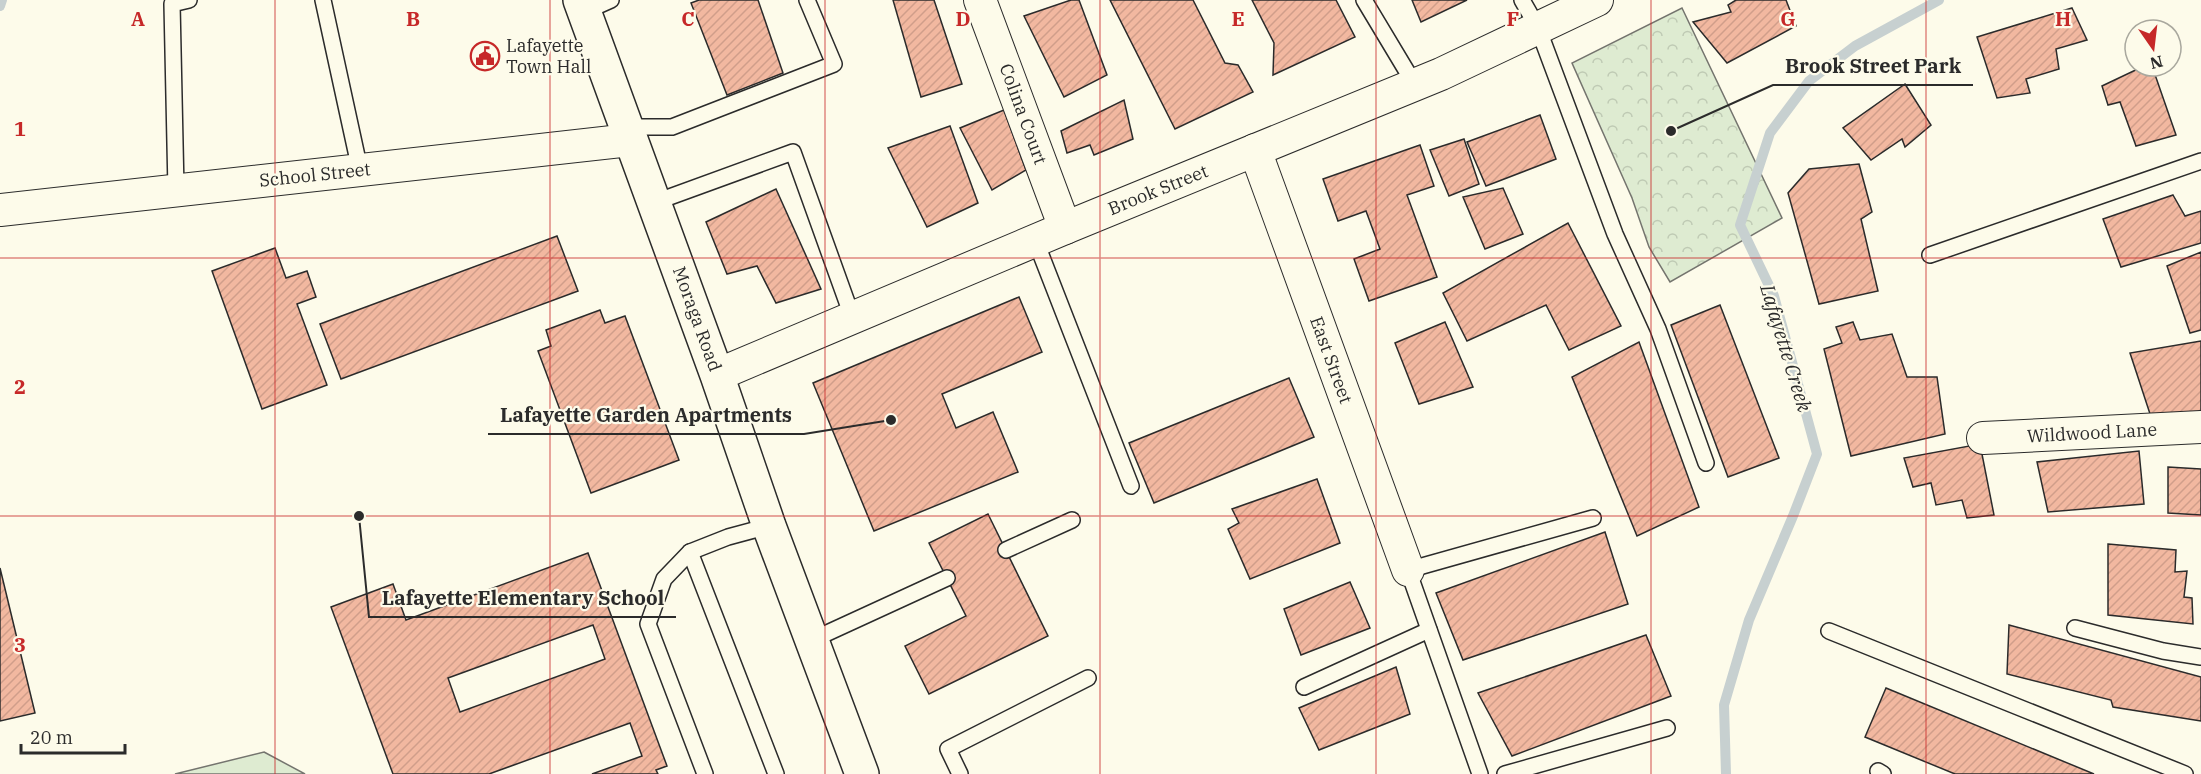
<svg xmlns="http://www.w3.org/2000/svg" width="2201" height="774" viewBox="0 0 2201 774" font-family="'IBM Plex Serif',serif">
	<defs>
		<pattern id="park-crowns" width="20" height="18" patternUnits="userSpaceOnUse" patternTransform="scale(1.5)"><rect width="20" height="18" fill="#deebd1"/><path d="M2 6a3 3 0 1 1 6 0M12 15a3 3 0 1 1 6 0" fill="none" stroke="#bfcab4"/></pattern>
		<pattern id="building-hatch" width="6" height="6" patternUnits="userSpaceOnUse" patternTransform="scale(1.5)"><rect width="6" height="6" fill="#f2b8a0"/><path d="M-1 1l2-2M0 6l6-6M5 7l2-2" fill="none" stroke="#d09e8a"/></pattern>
	</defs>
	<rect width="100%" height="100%" fill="#fdfbea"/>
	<!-- park -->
	<polygon fill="url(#park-crowns)" stroke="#74746e" stroke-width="1.5" points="1682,8 1782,218 1670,282 1649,247 1632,198 1572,63"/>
	<!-- garden -->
	<polygon fill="#deebd1" stroke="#74746e" stroke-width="1.5" points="264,752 305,774 175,774"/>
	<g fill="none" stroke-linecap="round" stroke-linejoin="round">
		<!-- stream -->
		<g stroke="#c7d0d0" stroke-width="10">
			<polyline points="0,6 2,0"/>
			<polyline points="1726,774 1724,705 1749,620 1793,516 1817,454 1774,296 1740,225 1770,133 1809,81 1855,46 1939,0"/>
		</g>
	</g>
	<!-- building -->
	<g fill="url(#building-hatch)" stroke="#2b2b2b" stroke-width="1.5" fill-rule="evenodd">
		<polygon points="699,0 758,0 783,73 727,95 691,3"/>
		<polygon points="893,0 934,0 962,84 921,97"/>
		<polygon points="1071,0 1079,0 1107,75 1064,97 1024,16"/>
		<polygon points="1110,0 1193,0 1225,63 1238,65 1253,92 1175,129"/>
		<polygon points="1252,0 1336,0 1355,37 1273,75 1274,43"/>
		<polygon points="1412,0 1467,0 1421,22"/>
		<polygon points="1736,0 1786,0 1796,26 1727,63 1693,22 1731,12 1728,5"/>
		<polygon points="2072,8 2087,40 2056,49 2059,69 2026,79 2030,93 1997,98 1977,37"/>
		<polygon points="2144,66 2152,66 2176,135 2136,146 2120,102 2108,105 2102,86"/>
		<polygon points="1905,84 1931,125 1905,147 1902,139 1871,160 1843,128"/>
		<polygon points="1124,100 1133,139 1094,155 1090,145 1067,153 1061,131"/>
		<polygon points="1004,110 1026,170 992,190 960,128"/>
		<polygon points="1540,115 1556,159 1486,186 1467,142"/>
		<polygon points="950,126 978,203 927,227 888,148"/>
		<polygon points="1464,139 1479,184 1449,196 1430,150"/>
		<polygon points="1420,145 1434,186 1407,195 1437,277 1369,301 1354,259 1380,249 1366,211 1338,221 1323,179"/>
		<polygon points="1859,164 1872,212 1861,219 1878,291 1819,304 1788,193 1809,169"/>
		<polygon points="1503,188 1523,234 1485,249 1463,197"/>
		<polygon points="776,189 821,289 776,303 757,266 727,274 706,222"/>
		<polygon points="2173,195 2185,216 2201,211 2201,243 2121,267 2103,219"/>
		<polygon points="1568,223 1621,326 1569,350 1546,305 1467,341 1443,293"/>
		<polygon points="557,236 578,291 341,379 320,324"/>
		<polygon points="275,248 286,278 307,271 316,297 297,304 327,385 262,409 212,271"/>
		<polygon points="2201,252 2201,330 2190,333 2167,266"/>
		<polygon points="1019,297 1042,352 942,394 956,428 993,412 1018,472 874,531 813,383"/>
		<polygon points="1720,305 1779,458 1728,477 1671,325"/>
		<polygon points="600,310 605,323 625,316 679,460 591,493 538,351 551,346 546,330"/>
		<polygon points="1445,322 1473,387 1419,404 1395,343"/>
		<polygon points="1853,322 1860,340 1892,334 1907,377 1937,377 1945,434 1851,456 1824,349 1842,343 1836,327"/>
		<polygon points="2201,341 2201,412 2152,420 2130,353"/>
		<polygon points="1639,342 1699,507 1637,536 1572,377"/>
		<polygon points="1289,378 1314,437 1154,503 1129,443"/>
		<polygon points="1980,444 1994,515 1967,518 1962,500 1936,505 1931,483 1913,487 1904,458"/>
		<polygon points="2139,451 2144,504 2048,512 2037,462"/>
		<polygon points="2168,467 2201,469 2201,515 2168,513"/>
		<polygon points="1317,479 1340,543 1250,579 1228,529 1239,523 1232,509"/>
		<polygon points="988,514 1048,636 929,694 905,646 966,616 929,543"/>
		<polygon points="1605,532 1628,604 1463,660 1436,593"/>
		<polygon points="2108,544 2176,550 2175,572 2187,571 2184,597 2192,598 2193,624 2108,615"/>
		<path d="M588,553L667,766L656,770L658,774H592L642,756L630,723L489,774H393L331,607L393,584L406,620ZM593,625L605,659L460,712L448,678Z"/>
		<polygon points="0,568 35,713 0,721"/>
		<polygon points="1350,582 1370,628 1301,655 1284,609"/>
		<polygon points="2009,625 2201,677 2201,721 2113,707 2111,700 2007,674"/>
		<polygon points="1646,635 1671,696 1512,756 1478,693"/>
		<polygon points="1396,667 1410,714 1319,750 1299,708"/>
		<polygon points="1886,688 2094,774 1955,774 1865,737"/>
	</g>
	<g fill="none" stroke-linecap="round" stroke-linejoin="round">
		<!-- service casing -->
		<g stroke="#2b2b2b" stroke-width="18">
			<g id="service">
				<polyline points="323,0 360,170"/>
				<polyline points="1364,0 1415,85"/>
				<polyline points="1522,0 1538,28 1615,234 1658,329 1706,463"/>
				<polyline points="584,12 611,0"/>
				<polyline points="625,127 672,127 834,64 807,0"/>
				<polyline points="176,190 172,4 189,0"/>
				<polyline points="653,203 793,152 853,319"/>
				<polyline points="1036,242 1131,486"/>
				<polyline points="1930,255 2201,161"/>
				<polyline points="1006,550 1072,520"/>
				<polyline points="690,552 776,774"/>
				<polyline points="2075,628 2163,651 2201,657"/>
				<polyline points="1829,631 2185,774"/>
				<polyline points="812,640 947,578"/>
				<polyline points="1304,687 1429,630"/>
				<polyline points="1878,771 1883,774"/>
				<polyline points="705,774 648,624 664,579 690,552 728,537 769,526"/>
				<polyline points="960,774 948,749 1088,678"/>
				<polyline points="1480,774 1408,570 1593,518"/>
				<polyline points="1505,774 1667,728"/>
			</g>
		</g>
		<!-- minor casing -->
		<g stroke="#2b2b2b" stroke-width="34">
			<g id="minor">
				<polyline points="980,0 1065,228"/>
				<polyline points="1255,150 1408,570"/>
				<polyline points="0,210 630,140"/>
				<polyline points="717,375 1065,228 1441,74 1597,0"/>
				<polyline points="1983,438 2201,427"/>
			</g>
		</g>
		<!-- secondary casing -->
		<g stroke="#2b2b2b" stroke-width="36">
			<polyline id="secondary" points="580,0 717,375 769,526 862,774"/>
		</g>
		<!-- service -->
		<use href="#service" stroke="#fdfbea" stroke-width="15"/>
		<!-- minor -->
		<use href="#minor" stroke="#fdfbea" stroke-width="32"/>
		<!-- secondary -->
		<use href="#secondary" stroke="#fdfbea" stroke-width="33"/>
	</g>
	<!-- grid -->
	<path fill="none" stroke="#c62828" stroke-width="1.5" stroke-opacity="0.55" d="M275,0V774M550,0V774M825,0V774M1100,0V774M1376,0V774M1651,0V774M1926,0V774M0,258H2201M0,516H2201"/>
	<!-- icons -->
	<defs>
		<g id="civic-ring" transform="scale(1.5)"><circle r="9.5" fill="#fdfbea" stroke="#c62828" stroke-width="1.5"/><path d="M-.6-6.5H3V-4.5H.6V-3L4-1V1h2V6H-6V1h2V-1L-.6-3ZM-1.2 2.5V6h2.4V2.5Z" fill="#c62828"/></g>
	</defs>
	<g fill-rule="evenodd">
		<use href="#civic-ring" x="485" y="56"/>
	</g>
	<g text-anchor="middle" stroke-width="4.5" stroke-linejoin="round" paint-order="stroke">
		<!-- poi labels -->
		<g font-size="18" fill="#2b2b2b" stroke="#fdfbea" text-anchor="start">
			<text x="506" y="52">Lafayette<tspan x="506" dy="21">Town Hall</tspan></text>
		</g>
		<!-- street labels -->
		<g font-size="18" fill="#2b2b2b" stroke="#fdfbea">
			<text transform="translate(1023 114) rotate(70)" y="6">Colina Court</text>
			<text transform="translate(315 175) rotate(-6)" y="6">School Street</text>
			<text transform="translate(1158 190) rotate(-22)" y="6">Brook Street</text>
			<text transform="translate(697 319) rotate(70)" y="6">Moraga Road</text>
			<text transform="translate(1331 360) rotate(70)" y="6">East Street</text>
			<text transform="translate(2092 433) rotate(-3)" y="6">Wildwood Lane</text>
		</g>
		<!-- water labels -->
		<g font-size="20" font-style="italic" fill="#2b2b2b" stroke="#fdfbea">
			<text transform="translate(1786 348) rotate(73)" y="7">Lafayette Creek</text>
		</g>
	</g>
	<g font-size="20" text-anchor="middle" font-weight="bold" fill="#c62828" stroke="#fdfbea" stroke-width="4.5" stroke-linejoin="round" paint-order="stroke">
		<text x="138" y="26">A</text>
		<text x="413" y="26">B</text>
		<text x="688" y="26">C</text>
		<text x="963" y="26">D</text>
		<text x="1238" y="26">E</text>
		<text x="1513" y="26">F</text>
		<text x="1788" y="26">G</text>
		<text x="2063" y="26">H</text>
		<text x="20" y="136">1</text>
		<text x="20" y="394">2</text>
		<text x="20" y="652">3</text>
	</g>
	<!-- callouts -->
	<path fill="none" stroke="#2b2b2b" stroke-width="2" d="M1671 131L1773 85H1973M891 420L804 434H488M359 516L369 617H676"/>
	<g fill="#2b2b2b" stroke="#fdfbea" stroke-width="2">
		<circle cx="1671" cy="131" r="6"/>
		<circle cx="891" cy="420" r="6"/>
		<circle cx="359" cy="516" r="6"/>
	</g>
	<g font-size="20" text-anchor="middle" font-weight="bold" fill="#2b2b2b" stroke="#fdfbea" stroke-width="4.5" stroke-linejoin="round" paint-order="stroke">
		<text x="1873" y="73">Brook Street Park</text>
		<text x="646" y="422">Lafayette Garden Apartments</text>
		<text x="523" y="605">Lafayette Elementary School</text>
	</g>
	<!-- north arrow -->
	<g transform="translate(2153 48) rotate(166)"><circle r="28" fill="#fdfbea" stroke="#a9a89e" stroke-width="1.5"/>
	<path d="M0-4.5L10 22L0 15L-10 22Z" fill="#c62828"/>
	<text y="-9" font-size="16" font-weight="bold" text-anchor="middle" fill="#2b2b2b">N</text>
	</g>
	<!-- scale -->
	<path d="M21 744v9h104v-9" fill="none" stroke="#2b2b2b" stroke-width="3"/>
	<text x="30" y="744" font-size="18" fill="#2b2b2b" stroke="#fdfbea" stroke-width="4.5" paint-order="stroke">20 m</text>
</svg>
